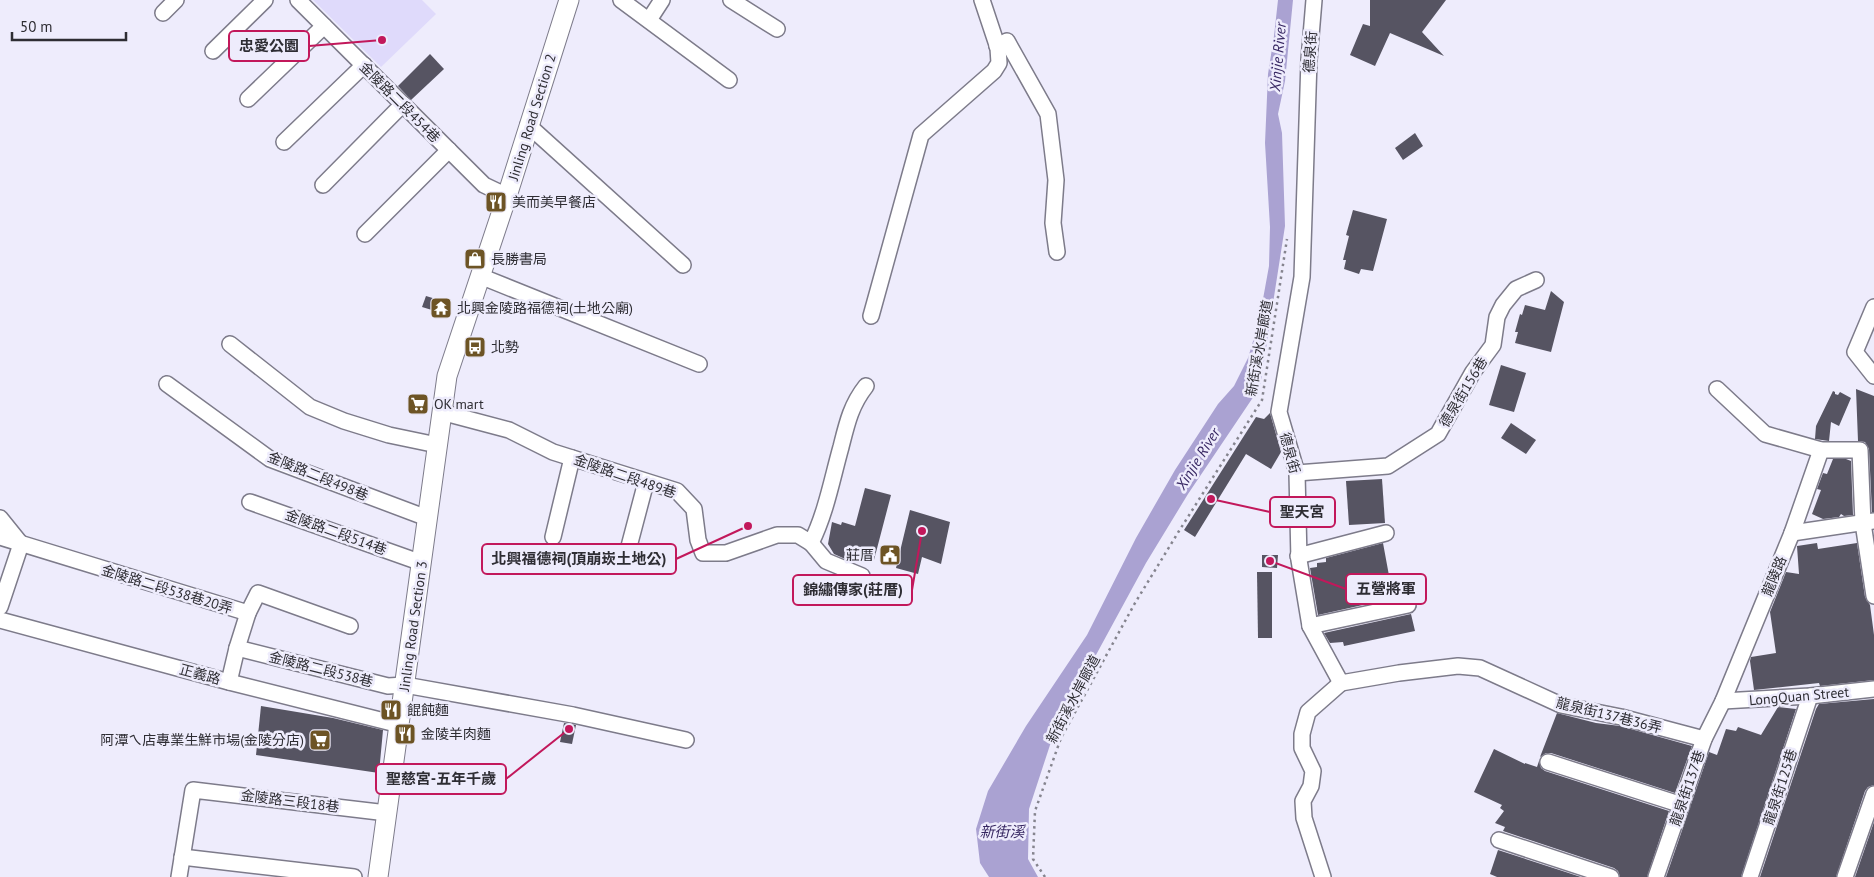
<svg xmlns="http://www.w3.org/2000/svg" width="1874" height="877" viewBox="0 0 1874 877" font-family="'PT Sans','Noto Sans TC',sans-serif">
	<rect width="100%" height="100%" fill="#eeecfc"/>
	<!-- green -->
	<polygon fill="#dfdafb" points="313,0 422,0 436,14 381,67"/>
	<!-- water -->
	<polygon fill="#aaa2d2" points="1278,0 1293,0 1285,81 1278,114 1282,133 1285,226 1260,387 1188,494 1146,563 1078,688 1050,745 1029,809 1028,859 1038,877 989,877 980,863 976,829 988,791 1026,726 1087,635 1136,538 1175,470 1218,404 1234,386 1248,358 1259,321 1269,266 1270,227 1265,143 1268,74 1274,36"/>
	<!-- building -->
	<g fill="#565462">
		<polygon points="1370,0 1446,0 1422,32 1444,56 1390,33 1375,66 1350,55 1363,24 1370,26"/>
		<polygon points="430,54 444,69 411,100 398,86"/>
		<polygon points="1415,133 1423,146 1403,160 1395,148"/>
		<polygon points="1353,210 1387,219 1373,271 1361,269 1359,274 1344,269 1346,260 1343,260 1349,236 1346,235"/>
		<polygon points="1551,291 1564,302 1551,352 1515,343 1518,332 1515,332 1520,314 1522,315 1525,305 1545,310"/>
		<polygon points="426,296 449,303 445,314 422,307"/>
		<polygon points="1501,365 1526,373 1514,412 1489,405"/>
		<polygon points="1856,389 1874,396 1874,512 1872,512 1869,449 1865,442 1858,441"/>
		<polygon points="1833,391 1835,392 1835,394 1838,395 1840,392 1851,398 1839,426 1831,422 1829,441 1815,439 1816,426"/>
		<polygon points="1270,413 1281,452 1271,469 1246,454 1195,537 1184,530 1256,417 1264,419"/>
		<polygon points="1511,423 1536,440 1526,454 1501,438"/>
		<polygon points="1833,459 1846,459 1851,461 1853,515 1844,516 1841,514 1839,517 1823,519 1812,514 1821,490 1817,489 1823,473 1827,474"/>
		<polygon points="1382,479 1385,523 1349,525 1346,481"/>
		<polygon points="865,488 891,495 874,560 855,553 852,562 834,554 828,544 832,522 841,525 842,522 855,526"/>
		<polygon points="910,510 950,522 941,564 922,557 918,574 896,568"/>
		<polygon points="1383,543 1390,581 1397,579 1400,589 1402,588 1403,596 1318,615 1310,568 1317,567 1317,563 1326,562 1326,558"/>
		<polygon points="1817,543 1818,549 1857,543 1865,597 1870,605 1874,635 1874,680 1820,686 1819,683 1754,690 1750,661 1751,657 1776,653 1770,612 1786,572 1799,574 1797,546"/>
		<polygon points="1262,555 1278,555 1277,568 1262,567"/>
		<polygon points="1257,572 1272,572 1272,638 1258,638"/>
		<polygon points="1411,614 1415,631 1344,646 1343,642 1330,643 1324,633"/>
		<polygon points="1874,699 1874,785 1868,787 1865,791 1836,877 1760,877 1816,709 1819,704"/>
		<polygon points="261,706 333,718 383,730 379,773 256,755"/>
		<polygon points="1778,707 1796,709 1741,877 1666,877 1709,752 1717,755 1726,729 1736,731 1738,727 1761,735"/>
		<polygon points="1557,713 1596,723 1620,726 1692,746 1675,793 1551,753 1546,753 1540,757"/>
		<polygon points="564,723 576,725 572,744 560,742"/>
		<polygon points="1494,749 1525,764 1525,763 1537,767 1539,761 1541,768 1545,771 1669,811 1647,877 1620,877 1618,871 1614,868 1503,831 1505,827 1495,823 1504,811 1500,808 1502,805 1474,792"/>
		<polygon points="1874,822 1874,877 1855,877"/>
		<polygon points="1498,850 1581,877 1497,877 1490,874"/>
	</g>
	<g fill="none" stroke-linecap="round" stroke-linejoin="round">
		<!-- minor casing -->
		<g stroke="#7d7b8a" stroke-width="18">
			<g id="minor">
				<polyline points="298,0 484,185 507,196"/>
				<polyline points="621,0 729,80"/>
				<polyline points="731,0 777,29"/>
				<polyline points="1314,0 1309,60 1302,277 1279,412 1297,473 1299,560 1310,626 1341,683"/>
				<polyline points="163,13 176,0"/>
				<polyline points="649,20 662,0"/>
				<polyline points="997,46 1007,41 1048,114 1056,180 1053,223 1057,252"/>
				<polyline points="213,51 265,0"/>
				<polyline points="248,99 324,26"/>
				<polyline points="528,125 683,265"/>
				<polyline points="284,142 364,65"/>
				<polyline points="323,185 403,104"/>
				<polyline points="365,234 449,150"/>
				<polyline points="480,276 699,364"/>
				<polyline points="1874,307 1855,352 1874,376"/>
				<polyline points="871,316 921,135 994,71 999,63 998,48 982,0"/>
				<polyline points="230,344 310,407 344,421 389,435 437,445"/>
				<polyline points="167,384 270,459 427,518"/>
				<polyline points="1717,389 1765,434 1821,450 1860,450 1863,523 1874,596"/>
				<path d="M441,412L509,430L553,452L677,491L694,509L698,540L703,553H726L777,535H798L811,543C826,513 832,479 841,447C847,423 851,405 866,386"/>
				<polyline points="1297,473 1388,466 1438,434 1473,372 1493,345 1497,317 1503,305 1516,289 1536,280"/>
				<polyline points="250,502 422,563"/>
				<polyline points="0,518 21,544 0,607"/>
				<polyline points="1792,533 1874,521"/>
				<polyline points="0,537 248,613 258,593 350,626"/>
				<polyline points="553,537 572,458"/>
				<polyline points="811,543 826,561 862,576"/>
				<polyline points="627,554 646,482"/>
				<polyline points="1298,556 1386,533"/>
				<polyline points="0,620 229,682 400,725"/>
				<polyline points="1310,626 1408,605"/>
				<polyline points="237,648 388,686 405,685 573,715 686,740"/>
				<polyline points="229,682 237,648 248,613"/>
				<polyline points="1341,683 1399,673 1458,666 1480,668 1561,705 1621,717 1704,739"/>
				<polyline points="1723,701 1810,696 1874,689"/>
				<polyline points="1548,762 1682,805"/>
				<polyline points="1499,840 1611,877"/>
				<polyline points="182,857 354,877"/>
				<polyline points="179,877 193,790 387,813"/>
				<polyline points="1323,877 1304,818 1303,801 1311,786 1313,771 1302,748 1302,734 1308,712 1341,683"/>
				<polyline points="1656,877 1704,739 1723,701 1792,533 1821,450"/>
				<polyline points="1750,877 1810,696"/>
				<polyline points="1845,877 1874,794"/>
			</g>
		</g>
		<!-- major casing -->
		<g stroke="#7d7b8a" stroke-width="21">
			<polyline id="major" points="378,877 447,376 507,196 569,0"/>
		</g>
		<!-- path -->
		<polyline stroke="#85848e" stroke-width="2.5" stroke-dasharray="2.5 4" stroke-linecap="butt" points="1045,877 1033,859 1035,811 1061,738 1135,603 1179,531 1262,400 1287,239"/>
		<!-- minor -->
		<use href="#minor" stroke="#fff" stroke-width="15"/>
		<!-- major -->
		<use href="#major" stroke="#fff" stroke-width="19"/>
	</g>
	<!-- icons -->
	<defs>
		<g id="restaurant-square" transform="scale(1.125)"><rect x="-9" y="-9" width="18" height="18" rx="4" fill="#6d5425" stroke="#eeecfc"/><path d="M-5-6h1v4h1v-4h1v4h1v-4h1v5L-1.5 .5V6h-2V.5L-5-1ZM5-6V6H3V1.5H1.5Q1.5-4 5-6Z" fill="#fff"/></g>
		<g id="shop-square" transform="scale(1.125)"><rect x="-9" y="-9" width="18" height="18" rx="4" fill="#6d5425" stroke="#eeecfc"/><path d="M-5-2.5h2.3a2.7 3.5 0 0 1 5.4 0H5L5.5 6h-11ZM-1.5-2.5h3a1.5 2.3 0 0 0-3 0Z" fill="#fff"/></g>
		<g id="temple-square" transform="scale(1.125)"><rect x="-9" y="-9" width="18" height="18" rx="4" fill="#6d5425" stroke="#eeecfc"/><path d="M0-6L5-2H3V0L6.5 2.5H4V6H1.5V3h-3V6H-4V2.5H-6.5L-3 0V-2H-5Z" fill="#fff"/></g>
		<g id="bus-square" transform="scale(1.125)"><rect x="-9" y="-9" width="18" height="18" rx="4" fill="#6d5425" stroke="#eeecfc"/><path d="M-5-6H5V4H4V6H2V4H-2V6H-4V4H-5ZM-3.5-4V0h7V-4ZM-3.5 1.2v1.5H-2V1.2ZM2 1.2v1.5H3.5V1.2Z" fill="#fff"/></g>
		<g id="supermarket-square" transform="scale(1.125)"><rect x="-9" y="-9" width="18" height="18" rx="4" fill="#6d5425" stroke="#eeecfc"/><path d="M-6-5.5h2.5l.6 2H6L4.5 2H-2.5L-4.4-4H-6ZM-1.5 3.2a1.3 1.3 0 1 0 .1 0ZM3 3.2a1.3 1.3 0 1 0 .1 0Z" fill="#fff"/></g>
		<g id="civic-square" transform="scale(1.125)"><rect x="-9" y="-9" width="18" height="18" rx="4" fill="#6d5425" stroke="#eeecfc"/><path d="M-.6-6.5H3V-4.5H.6V-3L4-1V1h2V6H-6V1h2V-1L-.6-3ZM-1.2 2.5V6h2.4V2.5Z" fill="#fff"/></g>
	</defs>
	<g fill-rule="evenodd">
		<use href="#restaurant-square" x="496" y="202"/>
		<use href="#shop-square" x="475" y="259"/>
		<use href="#temple-square" x="441" y="308"/>
		<use href="#bus-square" x="475" y="347"/>
		<use href="#supermarket-square" x="418" y="404"/>
		<use href="#civic-square" x="890" y="555"/>
		<use href="#restaurant-square" x="391" y="710"/>
		<use href="#restaurant-square" x="405" y="734"/>
		<use href="#supermarket-square" x="320" y="740"/>
	</g>
	<g text-anchor="middle" stroke-width="5" stroke-linejoin="round" paint-order="stroke">
		<!-- street labels -->
		<g font-size="14" fill="#2e2d33" stroke="#eeecfc">
			<text transform="translate(1310 52) rotate(-86)" y="5">德泉街</text>
			<text transform="translate(400 102) rotate(45)" y="5">金陵路二段454巷</text>
			<text transform="translate(532 117) rotate(-73)" y="5">Jinling Road Section 2</text>
			<text transform="translate(1259 348) rotate(-80)" y="5">新街溪水岸廊道</text>
			<text transform="translate(1463 392) rotate(-59)" y="5">德泉街156巷</text>
			<text transform="translate(1290 453) rotate(75)" y="5">德泉街</text>
			<text transform="translate(318 476) rotate(22)" y="5">金陵路二段498巷</text>
			<text transform="translate(625 476) rotate(19)" y="5">金陵路二段489巷</text>
			<text transform="translate(336 532) rotate(20)" y="5">金陵路二段514巷</text>
			<text transform="translate(1774 576) rotate(-68)" y="5">龍陵路</text>
			<text transform="translate(167 589) rotate(17)" y="5">金陵路二段538巷20弄</text>
			<text transform="translate(413 626) rotate(-82)" y="5">Jinling Road Section 3</text>
			<text transform="translate(321 669) rotate(14)" y="5">金陵路二段538巷</text>
			<text transform="translate(200 674) rotate(15)" y="5">正義路</text>
			<text transform="translate(1799 696) rotate(-5)" y="5">LongQuan Street</text>
			<text transform="translate(1073 699) rotate(-62)" y="5">新街溪水岸廊道</text>
			<text transform="translate(1609 715) rotate(14)" y="5">龍泉街137巷36弄</text>
			<text transform="translate(1780 787) rotate(-72)" y="5">龍泉街125巷</text>
			<text transform="translate(1687 788) rotate(-71)" y="5">龍泉街137巷</text>
			<text transform="translate(290 801) rotate(7)" y="5">金陵路三段18巷</text>
		</g>
		<!-- poi labels -->
		<g font-size="14" fill="#2e2d33" stroke="#eeecfc" text-anchor="start">
			<text x="512" y="207">美而美早餐店</text>
			<text x="491" y="264">長勝書局</text>
			<text x="457" y="313">北興金陵路福德祠(土地公廟)</text>
			<text x="491" y="352">北勢</text>
			<text x="434" y="409">OK mart</text>
			<text x="874" y="560" text-anchor="end">莊厝</text>
			<text x="407" y="715">餛飩麵</text>
			<text x="421" y="739">金陵羊肉麵</text>
			<text x="304" y="745" text-anchor="end">阿潭ㄟ店專業生鮮市場(金陵分店)</text>
		</g>
		<!-- water labels -->
		<g font-size="15" font-style="italic" fill="#372762" stroke="#eeecfc">
			<text transform="translate(1278 57) rotate(-85)" y="5">Xinjie River</text>
			<text transform="translate(1198 459) rotate(-58)" y="5">Xinjie River</text>
			<text x="1002" y="837">新街溪</text>
		</g>
	</g>
	<!-- callouts -->
	<path fill="none" stroke="#c2185b" stroke-width="2" d="M382 40L309 46M1211 499L1270 512M748 526L676 559M1270 561L1346 589M922 531L912 590M569 729L506 779"/>
	<g fill="#c2185b" stroke="#eeecfc" stroke-width="2">
		<circle cx="382" cy="40" r="5"/>
		<circle cx="1211" cy="499" r="5"/>
		<circle cx="748" cy="526" r="5"/>
		<circle cx="1270" cy="561" r="5"/>
		<circle cx="922" cy="531" r="5"/>
		<circle cx="569" cy="729" r="5"/>
	</g>
	<g fill="#eeecfc" stroke="#c2185b" stroke-width="2">
		<rect x="229" y="31" width="80" height="30" rx="5"/>
		<rect x="1270" y="497" width="65" height="30" rx="5"/>
		<rect x="482" y="544" width="194" height="30" rx="5"/>
		<rect x="1346" y="574" width="80" height="30" rx="5"/>
		<rect x="793" y="575" width="119" height="30" rx="5"/>
		<rect x="376" y="764" width="130" height="30" rx="5"/>
	</g>
	<g font-size="15" text-anchor="middle" font-weight="bold" fill="#2e2d33">
		<text x="269" y="51">忠愛公園</text>
		<text x="1302" y="517">聖天宮</text>
		<text x="579" y="564">北興福德祠(頂崩崁土地公)</text>
		<text x="1386" y="594">五營將軍</text>
		<text x="853" y="595">錦繡傳家(莊厝)</text>
		<text x="441" y="784">聖慈宮-五年千歲</text>
	</g>
	<!-- scale -->
	<path d="M12 32v8h114v-8" fill="none" stroke="#2e2d33" stroke-width="2.5"/>
	<text x="20" y="32" font-size="15" fill="#2e2d33" stroke="#eeecfc" stroke-width="4" paint-order="stroke">50 m</text>
</svg>
